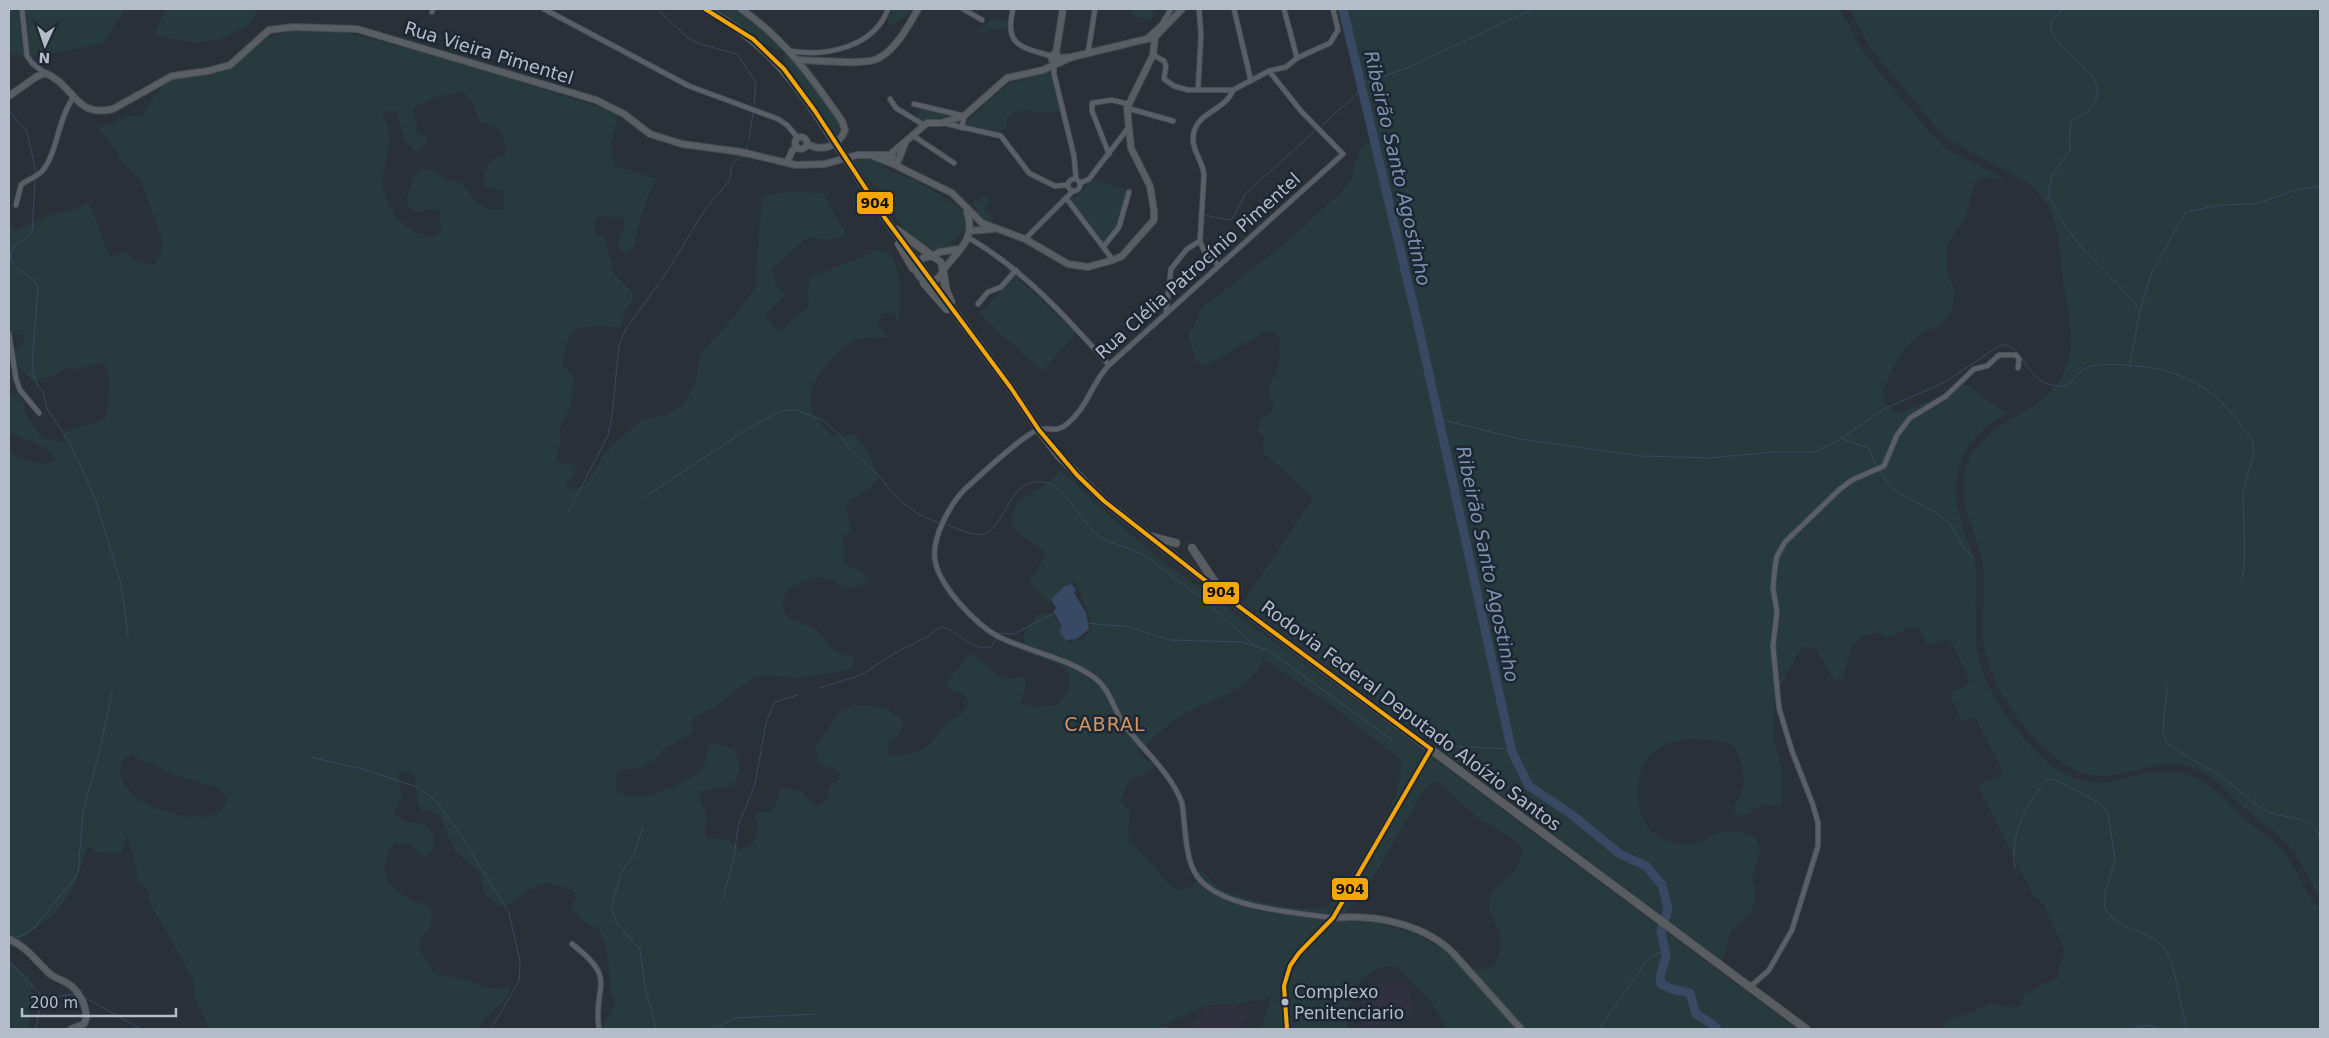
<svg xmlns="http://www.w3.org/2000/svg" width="2329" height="1038" viewBox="0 0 2329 1038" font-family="'DejaVu Sans',sans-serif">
	<rect width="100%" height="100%" fill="#2a3038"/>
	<!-- medical -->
	<g fill="#31303e">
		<polygon points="1405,982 1410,987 1413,1016 1367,1028 1361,994 1375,985"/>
		<polygon points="1232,1004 1249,1012 1239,1029 1190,1029 1205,1007"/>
	</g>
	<!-- green -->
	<g fill="#273a3e" fill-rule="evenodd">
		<polygon points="9,9 126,9 103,43 43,56 20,56 9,53"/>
		<polygon points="162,9 259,9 250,24 218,40 195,43 156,36 156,30 165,11"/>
		<polygon points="714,9 733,9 753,21 784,49 774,49 714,11"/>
		<polygon points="893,9 914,9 902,19 889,26 888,19"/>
		<polygon points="1133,9 1148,9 1154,11 1151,22 1131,15"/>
		<path d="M1337,9H1840L1863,52L1933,136L1946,148L2004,179L1982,177L1975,181L1966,216L1947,246V271L1954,288L1953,309L1943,323L1935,329L1923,332L1907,346L1894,366L1883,390L1885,405L1896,412H1902L1950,392L1961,385H1969L1985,399L2003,411L2010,412C1960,439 1946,474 1963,528C1966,540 1973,551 1975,564C1978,590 1974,617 1976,644C1979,684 2018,738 2050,764C2105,808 2137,758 2190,775C2210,781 2223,799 2237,812C2253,827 2276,839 2288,858C2299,874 2305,895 2320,908V1029H1942L1947,1020L1985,1007L1989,1003L2011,1008L2020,1006L2026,992L2058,977L2059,966L2065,951L2043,903L2034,897L1977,785L2001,776L2002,770L1975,718L1961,720L1952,700V693L1970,683L1953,645L1948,640C1940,640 1935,645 1927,645L1920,629L1915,626L1884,638L1880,633C1850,634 1849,654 1843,678L1834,681L1815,648L1806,647L1799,652L1778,690L1774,706V741L1782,770V806L1760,805L1744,816L1732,813C1734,804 1739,799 1742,792C1747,779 1741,752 1730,744C1690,731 1639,740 1638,790C1638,804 1641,819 1650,830C1661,842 1688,849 1703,841C1710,838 1715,832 1723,831C1733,830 1746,833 1756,838L1760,850L1752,879L1756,896L1752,911L1731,932L1723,961L1243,602L1313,498L1264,453L1263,436L1257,431L1261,419L1270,414L1274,406L1268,391L1279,363L1280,337L1271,332L1263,333L1206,366L1196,361L1188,335L1203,307L1288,241L1344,189L1353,177V168L1362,147L1370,143C1372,103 1347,48 1337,9Z"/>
		<path d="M1849,9H2320V898C2310,883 2304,866 2293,851C2281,834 2260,822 2245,809C2231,797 2220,781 2204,773C2164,751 2141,775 2103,776C2051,778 1990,692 1984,645C1980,618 1987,588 1982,561C1976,528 1955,500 1967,465C1981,424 2032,417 2057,384C2064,374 2068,363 2070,352C2073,331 2067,308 2064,288C2060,263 2061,238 2052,215C2046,202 2039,192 2028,183L1950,141L1939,131L1870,48Z"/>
		<polygon points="993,18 1007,21 1008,29 989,30 981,34 977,31"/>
		<path d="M296,30L342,31L460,63L618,113L611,146L614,165L657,179C647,193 636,231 634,247L627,252H622L617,244L625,228L624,216L618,219L605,215L598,217L594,224L595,233L605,238L613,273L632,292L634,298L624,313L621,327C606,328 575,321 568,339C565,347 567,355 562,363L574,377L571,405L560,428V443L556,457L557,463L574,465L576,468L574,476L566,483V487L571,490L583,486L588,482L604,454L642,419L665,416L684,404L696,383L700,353L727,325L755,289L762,196L793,191L823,193L847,236L825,240L808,237L771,270L777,281L774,283L785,295L765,316L779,332L808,306L809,278L878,250L891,254C902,277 901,297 899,321L894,313H883L877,324L890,339C877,337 863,336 852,342C843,347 835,355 828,363C804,390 804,414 834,437L854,434C865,444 877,467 877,481L870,489L848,501L846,507L851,532L842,536C846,546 842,554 845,564L863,572L868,579C845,600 841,578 819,577C814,577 791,586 788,590C785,593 784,599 783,604C782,623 806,621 817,630C824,635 825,643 831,648C838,653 848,655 855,659L852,669L800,678L759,676C741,683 731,696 716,706C708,712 699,712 692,720L693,730L690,735L666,748L652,761L641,767L618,771L615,782L617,790C624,794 631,798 639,797C655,796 694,780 703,767C707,760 708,753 708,744L711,743L735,749L740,767L734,785C723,789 710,788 700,792C699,802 706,808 706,817C706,825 703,830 707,838L728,840L740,850L753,844L759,830L755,818L756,813L770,812L775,807L781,787L802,791L809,801L817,806L827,801L831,783L839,780L840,773L833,768L819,765L816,746L839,712L855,705L888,708C893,715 899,716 904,722L899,736L890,741L887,746L888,754L892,756C901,754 911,754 919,751C933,746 935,735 944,726C953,717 965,715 968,702L963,694L946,687C949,674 961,669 966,656L972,655L1004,679L1024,677L1026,686L1020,703L1036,707L1057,705L1069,689L1070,674C1057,660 1040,660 1024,651V634L1037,615L1053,613L1069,643C1081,639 1091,637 1092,623L1075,581L1069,584L1050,603L1029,582L1044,558L1043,550C1025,535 1001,533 1017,503L1051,481L1059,469L1129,533L1163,561L1420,748L1797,1029H1447L1431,1001L1396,966C1365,962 1341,1002 1348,1029H1261L1271,997L1237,1004L1208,1005L1160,1026L1159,1029H602L616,1002L611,994L607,950L599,930L581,920L571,906L576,898L575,892L548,882L528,890L509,905L499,906L484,894L480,873L455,851L439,815L429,810L422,811C413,798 419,785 412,771C406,770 401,770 397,776L402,797L394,814L405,822C428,820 444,836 427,857L420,855L411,845L394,844C368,881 400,895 431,908C436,935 421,930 420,945C419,957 432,962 433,973L467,980L489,989L510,986C511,1002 485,1013 479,1029H210L195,998L193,979L150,903L147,889L137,881L136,866L127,835L122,853H97L88,845L74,887L55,914L14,943L9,938V452C19,458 45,469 56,460L46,449L9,432V398L17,393L21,394L27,417L43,439L63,442L64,432C78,425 93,427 106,417L110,382L105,364C92,362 81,371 67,368L58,374L33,381L13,362V352L23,345L25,337L21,334L9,333V224L15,231L53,214L74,210L87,203C95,207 102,245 111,257L125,251L135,260L154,265L162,250V239L144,189L139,178L122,163L116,151L97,127L110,125L127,116L142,117L153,98L170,79L233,66L266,38ZM462,92L472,101L480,122L496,127L504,136L506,154C502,156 496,157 492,160C486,165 478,184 488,188C493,189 499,189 504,191V210H489L474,200L462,182L443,179L435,171L421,168L413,179L406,201C413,221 428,205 440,212L441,231L436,236L429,237L413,231L398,220L386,198L382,184L390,136L383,114L387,111H394L398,114L404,140L416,153L427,143L428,139L416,131L417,125L412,108L440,96ZM1263,658L1333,707L1401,760C1401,775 1398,789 1392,804C1385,820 1343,895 1330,904C1313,917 1238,899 1220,888C1212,883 1207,875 1201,869C1193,884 1194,892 1174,889L1143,854L1128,841L1130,811L1121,803C1130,765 1136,786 1154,765L1139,754C1151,739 1168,723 1185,714C1209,701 1257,687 1263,658ZM134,754L140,761L152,763L173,775L216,787L227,797C225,837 119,810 120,770C120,767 123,762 124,759ZM1438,782L1476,816L1518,843L1523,852L1514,872L1497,887L1489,898L1490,913L1499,931L1501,943L1499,955L1495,963L1489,968L1472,969L1463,965L1441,948L1413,933L1375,923L1352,921L1349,920L1347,910L1359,902L1423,791L1431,783Z"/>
		<polygon points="787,53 820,92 844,128 838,139 784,61 783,56"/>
		<polygon points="1047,72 1052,77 1060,111 1044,113 1024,110 1012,113 1007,118 1006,129 1001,133 966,126 967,121 1008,84"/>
		<polygon points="920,107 955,115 920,121 917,118"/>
		<path d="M867,157L878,160L887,170L915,180L957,205L965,217V230L949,244L957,245C919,272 893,209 875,187C866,177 857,169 849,158Z"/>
		<polygon points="1093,179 1127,190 1118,227 1104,243 1071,201"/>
		<polygon points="983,195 991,202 984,210 993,219 988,223 975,212 977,209 972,203 975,200 978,202"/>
		<polygon points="1015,276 1077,333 1042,371 979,314"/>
		<polygon points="9,961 28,976 32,982 29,1028 9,1029"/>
	</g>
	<!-- water -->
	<polygon fill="#384963" points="1071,584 1076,589 1074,593 1086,613 1089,629 1077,639 1066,640 1059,631 1062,627 1054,612 1056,608 1051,599 1065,586"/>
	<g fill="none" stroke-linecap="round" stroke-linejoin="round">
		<!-- stream -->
		<g stroke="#384963" stroke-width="1">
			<polyline points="657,9 688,38 700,44 737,54 756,83 754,105"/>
			<path d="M2063,9L2051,22C2047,55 2124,73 2088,111C2083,116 2076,116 2071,121C2070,132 2069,139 2070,151L2052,175L2049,191L2050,199L2064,224L2083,249L2126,293L2140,311"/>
			<polyline points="9,111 27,132 36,172"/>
			<polyline points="1322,125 1357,94 1360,85 1409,67 1533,9"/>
			<polyline points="749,139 753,113"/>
			<polyline points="746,151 747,146"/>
			<path d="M35,182L32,233L14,246L10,255C12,272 33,272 38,288L32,362L34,376L38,386L43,391L47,409L70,443L95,498L121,584L128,635"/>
			<polyline points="1205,215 1228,220 1233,218 1246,193 1315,131"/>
			<polyline points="662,280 704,211 729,181 732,165 742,155"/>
			<polyline points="2130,364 2140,311 2152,272 2186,212 2219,205 2255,204 2299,189 2320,186"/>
			<path d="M1439,419L1519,439L1641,456L1710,458L1772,452H1815L1837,441L1884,409L1945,382L2000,345C2025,342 2024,385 2059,386C2073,387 2076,372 2086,368C2095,364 2110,364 2120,365C2172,366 2210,382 2240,424C2244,431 2251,435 2253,443C2256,460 2243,480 2243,498C2243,519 2248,564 2241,581"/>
			<polyline points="1842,439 1868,448 1877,467"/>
			<path d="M1879,470C1885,477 1887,485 1896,491C1913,503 1934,508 1949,523C1959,534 1960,549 1974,558"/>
			<polyline points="645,497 746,430 780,411 796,410 822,420 840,435 850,449 877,474 900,501 918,514 939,523"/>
			<polyline points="568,513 608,435 612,416 619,345 626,329 659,283"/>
			<path d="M947,525C956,528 974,537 984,534C1007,527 1008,473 1048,483C1064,487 1081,519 1094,532C1107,545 1130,546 1145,556L1205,601L1254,645"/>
			<polyline points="1086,623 1130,627 1170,640 1241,642 1268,650 1392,740"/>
			<polyline points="999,633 1014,634 1055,613"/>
			<path d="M2167,686L2163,731L2166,742C2178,753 2207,766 2222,777C2238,788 2251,804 2269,812C2288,820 2314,814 2320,839"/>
			<path d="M820,688L861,675L895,653L927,637L940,627C958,628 970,653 991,647L996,639"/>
			<polyline points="1447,746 1512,749"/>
			<polyline points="310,757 362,769 418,787 436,801 459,832 509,913 520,961 519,981 491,1029"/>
			<polyline points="643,826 634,854 621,874 611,907 617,924 640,949 645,986 656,1029"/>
			<path d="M2015,869C2009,837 2026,802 2048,779L2056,780L2099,803L2108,813L2115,859L2105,894V908C2116,930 2148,929 2163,947C2176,962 2180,1009 2187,1029"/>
			<polyline points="723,898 734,858 738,826 755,784 766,723 775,702 798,695"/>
			<polyline points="16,937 24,935 34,928 78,874 83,812 100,750 112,692"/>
			<polyline points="9,962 41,995 51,997 76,994"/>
			<polyline points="84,997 141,1029"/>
			<polyline points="36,1029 42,996"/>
			<polyline points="712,1029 735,1018 817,1014"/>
			<polyline points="1155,1029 1166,1027 1170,1029"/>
			<polyline points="1599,1029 1648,959 1665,950"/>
			<polyline points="2129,1029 2149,1025 2160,1029"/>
		</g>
		<!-- river -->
		<polyline stroke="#384963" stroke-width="9" points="1343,9 1420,333 1512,752 1529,786 1571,814 1620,854 1646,866 1662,885 1668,909 1661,931 1666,956 1660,977 1661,984 1672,989 1690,993 1696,1014 1712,1024 1717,1029"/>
		<!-- street casing -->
		<g stroke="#484c53" stroke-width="6">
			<g id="street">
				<polyline points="22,9 27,56 32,63 45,73"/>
				<polyline points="544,9 689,86 778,119 787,125 798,138"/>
				<polyline points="963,9 982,20"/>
				<path d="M1013,9C1004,46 1021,47 1051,56"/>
				<polyline points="1234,9 1251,81"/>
				<polyline points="1284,9 1297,58"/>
				<polyline points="432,12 433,9"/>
				<polyline points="1147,38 1162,24 1171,9"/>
				<path d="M790,51C827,57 874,47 888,9"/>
				<polyline points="1088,53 1095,9"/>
				<polyline points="1153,55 1164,61 1166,66 1164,79 1174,86 1188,90 1233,90 1269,71 1286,67 1297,58 1330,43 1338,30 1333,9"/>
				<polyline points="1054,63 1054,74 1074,156 1076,178"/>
				<path d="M1269,71L1301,111L1343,154L1109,365C1090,385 1089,406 1067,424C1055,434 1049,426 1038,430C1021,436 981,475 965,489C951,503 931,538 935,560C939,586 976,625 999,637C1030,652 1069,658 1096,679C1110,690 1114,710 1124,724C1143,751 1170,771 1182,803C1185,822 1185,854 1194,871C1213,909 1296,912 1333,918"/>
				<polyline points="1198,90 1201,35 1199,9"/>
				<polyline points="890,99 896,108 924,125"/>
				<polyline points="914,104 964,116 962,128"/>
				<polyline points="1127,108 1173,121"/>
				<polyline points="943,123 1001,136 1029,173 1055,186 1067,185"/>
				<polyline points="912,135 954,163"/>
				<polyline points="1109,154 1092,111 1092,103 1112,100 1128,104"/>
				<circle cx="1074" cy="185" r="6"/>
				<polyline points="1080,183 1089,179 1128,128"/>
				<polyline points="1066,198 1113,260"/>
				<path d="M16,205L21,185C27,179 37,178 43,170C57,153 58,119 73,98"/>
				<path d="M969,238C1024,270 1067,318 1109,365"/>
				<polyline points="1025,239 1073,191"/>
				<polyline points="1104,246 1119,227 1129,192"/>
				<path d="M1218,265L1204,251L1200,241L1204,175C1203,162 1193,152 1193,139C1193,112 1225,112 1233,90"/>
				<polyline points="978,304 988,292 1001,287 1016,270"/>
				<polyline points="1166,314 1171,269 1187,249 1200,241"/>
				<polyline points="9,334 16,379 20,390 39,413"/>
				<path d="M572,944C620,981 592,984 599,1029"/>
				<polyline points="1750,987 1769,970 1792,930 1818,846 1818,823 1813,805 1792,751 1779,708 1773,646 1777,611 1773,588 1775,567 1777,556 1785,542 1840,489 1852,480 1884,466 1897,435 1910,418 1946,396 1974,369 1987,366 1999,355 2016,355 2019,359 2018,368"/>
			</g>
		</g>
		<!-- secondary casing -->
		<g stroke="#484c53" stroke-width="8">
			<g id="secondary">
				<path d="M741,9C784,38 813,79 842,121L845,130C839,147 822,152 807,144"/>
				<polyline points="1056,53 1063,9"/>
				<polyline points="1059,58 1056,53 1051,56 1052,60 1056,61 1059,58 1072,57 1155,37 1182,9"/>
				<path d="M797,60C814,60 867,66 879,58C896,49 909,25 918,9"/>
				<path d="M9,96L36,77L45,73C75,85 74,118 113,109L172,76L208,71L230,65L269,30L293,27L357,29L596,100L624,114L650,134L682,144L741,152L796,165L825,164L857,155H888L892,158"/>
				<circle cx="801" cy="143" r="6"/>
				<polyline points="873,156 898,166"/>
				<polyline points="893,157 892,153 927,123 941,123 964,116 1007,78 1043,70 1072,57"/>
				<polyline points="899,159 905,143"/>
				<polyline points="787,163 792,151 797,147"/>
				<polyline points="896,163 899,167 952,193 982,223 1025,239 1068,264 1088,267 1113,260 1122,256 1154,220 1154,211 1150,186 1131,148 1127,108 1153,55 1155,37"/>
				<polyline points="970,231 993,229"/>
				<polygon points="932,256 941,262 943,272 937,279 927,284 919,276 913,265 923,258"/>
				<polyline points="932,256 940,252 960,249"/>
				<path d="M943,270C959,250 976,239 967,212"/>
				<path d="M1333,918C1375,914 1425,924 1454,954L1521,1029"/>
				<polyline points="1333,918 1431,749"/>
				<path d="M9,939C27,947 36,961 50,974C55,978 62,980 67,983C79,990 87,1006 86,1019L84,1024L71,1029"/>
			</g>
		</g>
		<!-- highway casing -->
		<g stroke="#474c53" stroke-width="9">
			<g id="highway">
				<path d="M705,9C764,40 795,80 830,135"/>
				<polyline points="849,163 885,218 1011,388 1039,430 1058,455 1104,501 1225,596 1806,1029"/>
				<polyline points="897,230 932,256"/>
				<polyline points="899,244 913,268"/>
				<polyline points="943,272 946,290 951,302"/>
				<polyline points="924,283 947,309"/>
				<polyline points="1149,536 1176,543"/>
				<polyline points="1192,548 1218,587"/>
			</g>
		</g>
		<!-- street -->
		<use href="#street" stroke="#5a5e66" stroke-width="4.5"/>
		<!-- secondary -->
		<use href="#secondary" stroke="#595d64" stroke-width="6"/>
		<!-- highway -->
		<use href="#highway" stroke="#5a5d60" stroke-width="8"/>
		<!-- highway-bridge casing -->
		<g stroke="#474c53" stroke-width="9" stroke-linecap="butt">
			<polyline id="highway-bridge" points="830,135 849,163"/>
		</g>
		<!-- highway-bridge -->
		<use href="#highway-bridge" stroke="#5a5d60" stroke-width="8"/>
		<!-- bus-1 casing -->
		<g stroke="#1d2633" stroke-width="8">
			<g id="bus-1">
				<polyline points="705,9 753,39 784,69 815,111 885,218 1011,388 1039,430 1077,475 1104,501 1225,596 1431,749"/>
				<polyline points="1287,1029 1284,986 1290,966 1299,953 1333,918 1431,749"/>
			</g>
		</g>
		<!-- bus-1 -->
		<use href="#bus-1" stroke="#f7a600" stroke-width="4"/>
	</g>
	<!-- markers -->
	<circle fill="#b4bcc9" stroke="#1d2633" stroke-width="2" cx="1285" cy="1002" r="4.5"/>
	<g text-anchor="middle" stroke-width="5" stroke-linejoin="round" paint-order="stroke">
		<!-- bus labels -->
		<g font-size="17" fill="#b4bcc9" stroke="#1d2633" text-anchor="start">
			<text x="1294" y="998">Complexo<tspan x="1294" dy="21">Penitenciario</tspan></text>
		</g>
		<!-- street labels -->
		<g font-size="18" fill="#b4bcc9" stroke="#1d2633">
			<text transform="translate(489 53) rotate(17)" y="6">Rua Vieira Pimentel</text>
			<text transform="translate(1198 266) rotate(-42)" y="6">Rua Clélia Patrocínio Pimentel</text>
			<text transform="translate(1411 716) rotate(37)" y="6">Rodovia Federal Deputado Aloízio Santos</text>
		</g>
		<!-- water labels -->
		<g font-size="19" font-style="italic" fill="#7c92b1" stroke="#1d2633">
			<text transform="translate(1398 168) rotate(77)" y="7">Ribeirão Santo Agostinho</text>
			<text transform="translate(1488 564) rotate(78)" y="7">Ribeirão Santo Agostinho</text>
		</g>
		<!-- neighbourhood labels -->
		<g font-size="19" letter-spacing="1" fill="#d59563" stroke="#1d2633">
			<text x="1105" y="731">CABRAL</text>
		</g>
	</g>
	<g stroke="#1d2633" stroke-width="2">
		<rect x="856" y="191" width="38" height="24" rx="5" fill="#f7a600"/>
		<rect x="1202" y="581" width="38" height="24" rx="5" fill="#f7a600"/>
		<rect x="1331" y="877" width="38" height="24" rx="5" fill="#f7a600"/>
	</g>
	<g font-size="14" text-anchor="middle" font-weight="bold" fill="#111">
		<text x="875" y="208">904</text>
		<text x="1221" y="597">904</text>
		<text x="1350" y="894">904</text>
	</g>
	<!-- border -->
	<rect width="2329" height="1038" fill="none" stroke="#b4bcc9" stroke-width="20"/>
	<!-- north arrow -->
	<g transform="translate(45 45) rotate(183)" stroke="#1d2633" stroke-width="4" paint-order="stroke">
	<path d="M0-4L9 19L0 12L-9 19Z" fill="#b4bcc9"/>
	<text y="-8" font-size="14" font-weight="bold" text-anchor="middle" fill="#b4bcc9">N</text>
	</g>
	<!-- scale -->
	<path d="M22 1008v8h154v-8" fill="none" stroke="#b4bcc9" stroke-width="2.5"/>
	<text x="30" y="1008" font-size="15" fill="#b4bcc9" stroke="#1d2633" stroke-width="4" paint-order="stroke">200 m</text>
</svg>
